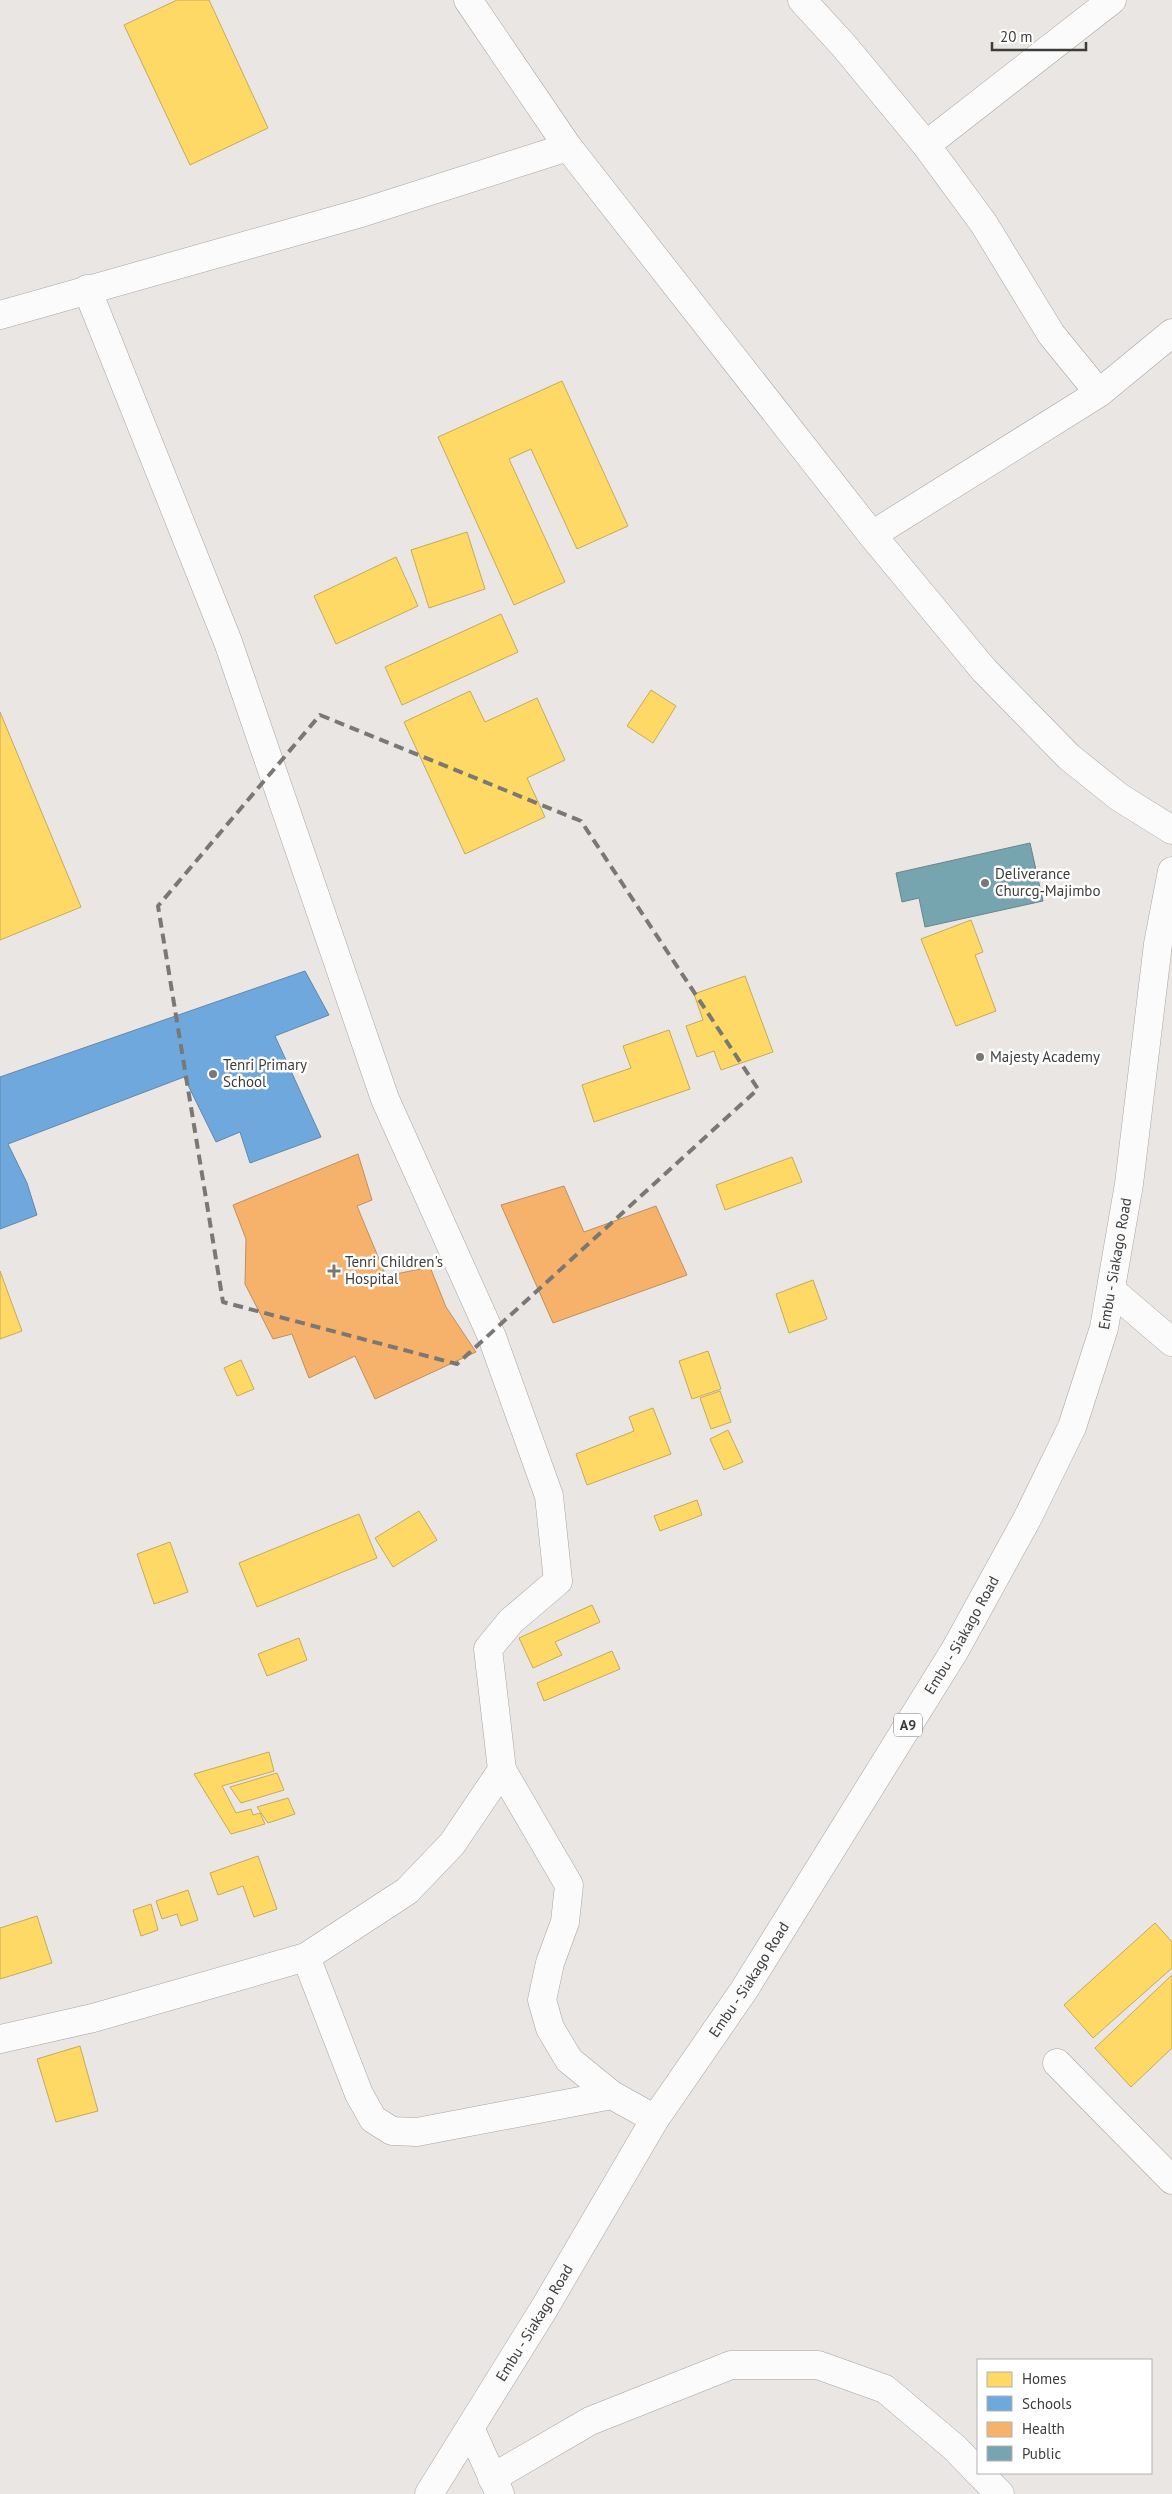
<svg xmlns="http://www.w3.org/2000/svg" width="1172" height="2494" viewBox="0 0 1172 2494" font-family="'PT Sans',sans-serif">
	<rect width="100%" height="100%" fill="#e9e6e3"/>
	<!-- homes -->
	<g fill="#ffd966" stroke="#c5aa59">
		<polygon points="177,0 209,0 268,128 190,165 124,25"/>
		<polygon points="562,381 628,526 577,549 531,449 509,459 565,582 514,605 438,437"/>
		<polygon points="467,532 485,589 429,608 411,550"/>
		<polygon points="396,557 418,606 336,644 314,596"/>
		<polygon points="501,614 518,652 402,705 385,667"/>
		<polygon points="651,690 676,706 653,743 627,726"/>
		<polygon points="470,691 485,722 537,698 565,760 527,778 545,817 465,854 404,722"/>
		<polygon points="0,712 81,907 0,940"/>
		<polygon points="971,920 983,952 975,955 996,1011 956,1026 921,939"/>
		<polygon points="745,976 773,1052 721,1070 714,1051 697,1057 686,1026 703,1020 694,994"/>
		<polygon points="669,1030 690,1089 594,1122 582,1085 631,1068 623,1046"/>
		<polygon points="792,1157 802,1182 725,1210 716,1185"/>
		<polygon points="0,1271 22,1331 0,1339"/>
		<polygon points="813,1280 827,1319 789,1333 776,1294"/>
		<polygon points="708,1351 721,1389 692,1399 679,1361"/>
		<polygon points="241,1360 254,1389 237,1396 224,1368"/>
		<polygon points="720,1391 731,1422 711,1429 700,1398"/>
		<polygon points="653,1408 671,1454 587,1485 576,1454 634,1431 629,1417"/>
		<polygon points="728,1430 743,1462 724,1470 710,1439"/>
		<polygon points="697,1500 702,1515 660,1531 654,1516"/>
		<polygon points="419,1511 437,1540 393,1567 375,1538"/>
		<polygon points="359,1514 377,1558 257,1607 239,1563"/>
		<polygon points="170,1542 188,1592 154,1604 137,1554"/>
		<polygon points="592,1605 600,1622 555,1642 562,1655 533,1668 519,1638"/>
		<polygon points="299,1638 307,1660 267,1676 258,1654"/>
		<polygon points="612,1651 620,1669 544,1701 537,1683"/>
		<polygon points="269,1752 274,1771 222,1786 236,1813 251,1809 253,1815 260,1813 265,1824 231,1834 194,1774"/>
		<polygon points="277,1773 284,1790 241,1803 230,1787"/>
		<polygon points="288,1798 295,1814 268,1823 257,1807"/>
		<polygon points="258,1856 277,1909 254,1917 243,1886 218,1895 210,1873"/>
		<polygon points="188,1890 198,1920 181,1926 177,1914 162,1919 156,1901"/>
		<polygon points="151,1904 158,1930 141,1936 133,1910"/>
		<polygon points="37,1916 52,1963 0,1979 0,1928"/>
		<polygon points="1155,1923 1172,1942 1172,1968 1093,2038 1064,2005"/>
		<polygon points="1172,1975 1172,2048 1131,2087 1095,2048"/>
		<polygon points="80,2046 98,2111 56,2122 37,2059"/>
	</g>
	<!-- schools -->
	<polygon fill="#6fa8dc" stroke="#6088ab" points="305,971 329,1015 275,1036 321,1137 250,1163 240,1132 216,1142 184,1077 8,1144 27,1183 37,1215 0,1229 0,1077"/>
	<!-- health -->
	<g fill="#f6b26b" stroke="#bf8f5c">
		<polygon points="358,1154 372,1200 357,1206 386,1276 430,1267 446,1307 476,1352 375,1399 355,1356 309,1378 292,1334 273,1339 245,1284 246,1239 233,1205"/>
		<polygon points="564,1186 584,1232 656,1206 687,1275 553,1323 501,1205"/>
	</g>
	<!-- public -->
	<polygon fill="#76a5af" stroke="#65868c" points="1030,843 1043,901 925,927 919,898 902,902 896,873"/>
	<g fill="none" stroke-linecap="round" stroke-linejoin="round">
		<!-- minor casing -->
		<g stroke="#a7a5a2" stroke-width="29">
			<g id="minor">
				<polyline points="468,0 568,147 872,535 984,670 1069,757 1119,797 1172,830"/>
				<polyline points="802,0 845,47 926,145 984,224 1051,334 1099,393"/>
				<polyline points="926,145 1112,0"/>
				<polyline points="0,315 361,213 568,147"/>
				<polyline points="872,535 1099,393 1172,333"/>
				<polyline points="1111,1290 1172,1342"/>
				<polyline points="502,1770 569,1885 565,1922 550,1963 542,2000 550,2028 569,2060 612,2095 655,2119"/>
				<polyline points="306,1957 359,2094 373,2119 392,2131 417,2132 612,2095"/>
				<polyline points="0,2039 93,2018 306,1957 407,1891 452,1844 502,1770 488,1649 511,1621 558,1581 549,1496 492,1337 385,1099 228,642 87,289"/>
				<polyline points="1057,2063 1172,2180"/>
				<polyline points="471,2430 500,2494"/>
				<polyline points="979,2473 1000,2494"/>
				<polyline points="492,2478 590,2421 731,2365 818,2365 885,2389 955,2448 978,2472"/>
			</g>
		</g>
		<!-- highway casing -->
		<g stroke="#a7a5a2" stroke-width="29">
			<g id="highway">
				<path id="s1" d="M429,2494L545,2307L655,2119L744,1990L955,1650L1027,1519L1072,1427L1104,1328L1129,1184L1158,944L1172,871"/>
			</g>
		</g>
		<!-- minor -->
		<use href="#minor" stroke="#fcfbfb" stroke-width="28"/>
		<!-- highway -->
		<use href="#highway" stroke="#fcfbfb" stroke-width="28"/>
	</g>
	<!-- marked area -->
	<path fill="none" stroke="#7a7875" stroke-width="4" stroke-dasharray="10 6" stroke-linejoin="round" d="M320,715L581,821L758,1089L457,1364L223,1302L158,906Z"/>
	<!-- markers -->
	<g fill="#7a7875" stroke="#fff" stroke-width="2">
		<circle cx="985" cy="883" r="5"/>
		<circle cx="980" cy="1057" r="5"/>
		<circle cx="213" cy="1074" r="5"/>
		<path d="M331.5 1263.5h5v5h5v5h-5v5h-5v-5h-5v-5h5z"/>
	</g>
	<g text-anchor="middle" stroke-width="5" stroke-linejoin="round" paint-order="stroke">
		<!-- shield labels -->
		<rect fill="#fff" stroke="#787675" stroke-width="1" x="894" y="1713.5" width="28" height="23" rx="4"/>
		<g font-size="14" font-weight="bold" fill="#3e3c3a">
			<text x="908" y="1730">A9</text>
		</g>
		<!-- poi labels -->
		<g font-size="15" fill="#3e3c3a" stroke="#fff" text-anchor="start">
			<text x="995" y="879">Deliverance<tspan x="995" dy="17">Churcg-Majimbo</tspan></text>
			<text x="990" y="1062">Majesty Academy</text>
			<text x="223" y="1070">Tenri Primary<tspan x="223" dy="17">School</tspan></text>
			<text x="345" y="1267">Tenri Children's<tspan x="345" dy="17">Hospital</tspan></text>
		</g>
		<!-- street labels -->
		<g font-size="15" fill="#3e3c3a" stroke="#fff">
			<text dy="5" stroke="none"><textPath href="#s1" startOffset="1416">Embu - Siakago Road</textPath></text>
			<text dy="5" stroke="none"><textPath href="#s1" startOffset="1011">Embu - Siakago Road</textPath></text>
			<text dy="5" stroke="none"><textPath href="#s1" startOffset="606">Embu - Siakago Road</textPath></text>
			<text dy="5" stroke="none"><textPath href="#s1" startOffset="201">Embu - Siakago Road</textPath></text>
		</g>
	</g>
	<!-- legend -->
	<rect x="977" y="2359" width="175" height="115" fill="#ffffff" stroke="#b2b1b0"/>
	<rect x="987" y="2372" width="25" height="15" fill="#ffd966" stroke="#b2b1b0"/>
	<text x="1022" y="2384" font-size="15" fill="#3e3c3a">Homes</text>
	<rect x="987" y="2396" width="25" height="15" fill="#6fa8dc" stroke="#b2b1b0"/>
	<text x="1022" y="2409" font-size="15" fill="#3e3c3a">Schools</text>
	<rect x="987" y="2422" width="25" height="15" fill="#f6b26b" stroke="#b2b1b0"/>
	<text x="1022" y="2434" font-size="15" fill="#3e3c3a">Health</text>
	<rect x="987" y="2446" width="25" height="15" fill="#76a5af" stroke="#b2b1b0"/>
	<text x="1022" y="2459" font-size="15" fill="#3e3c3a">Public</text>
	<!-- scale -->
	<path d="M992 42v8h94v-8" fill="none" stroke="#3e3c3a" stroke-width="2.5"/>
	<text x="1000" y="42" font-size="15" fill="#3e3c3a" stroke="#ffffff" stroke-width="4" paint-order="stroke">20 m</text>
</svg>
